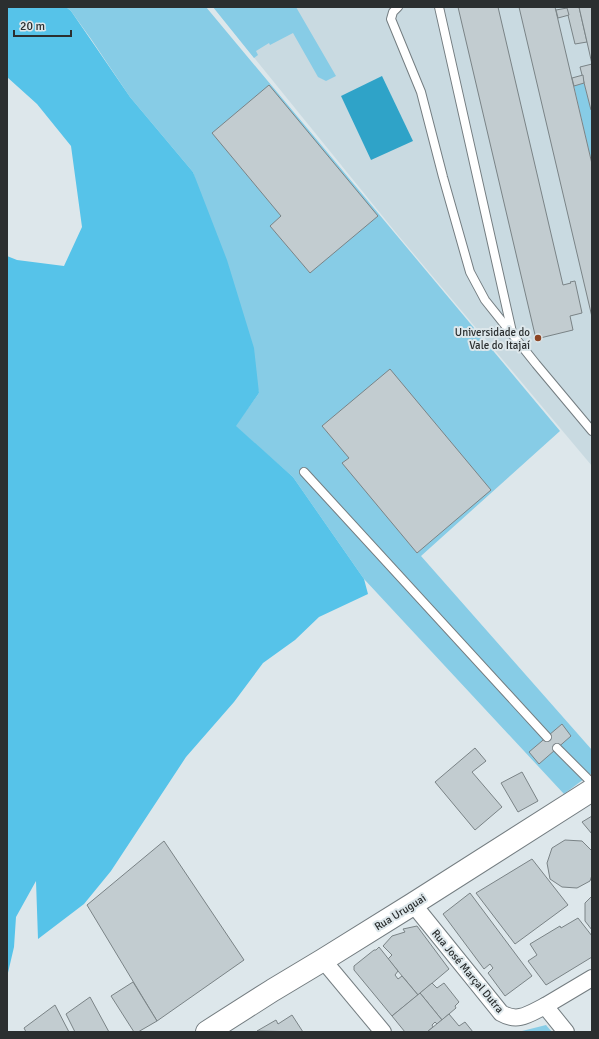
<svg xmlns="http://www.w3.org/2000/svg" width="599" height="1039" viewBox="0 0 599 1039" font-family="Signika,sans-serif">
	<rect width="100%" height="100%" fill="#dde7eb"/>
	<!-- built -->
	<polygon fill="#c9dae1" points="213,7 592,7 592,466 397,234"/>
	<!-- green -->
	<g fill="#87cce6">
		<polygon points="66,7 206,7 560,431 421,556 592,750 592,773 564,794 364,579 293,477 235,426 259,393 193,172 130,97 91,39 71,11"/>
		<polygon points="213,7 296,7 336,76 326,81 318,77 293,33 270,45 269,43 256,51 258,55 254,58"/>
		<polygon points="584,83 591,110 592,110 592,164 574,86"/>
		<polygon points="546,1025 552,1032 518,1032"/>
	</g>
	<!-- forest -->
	<polygon fill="#56c3e9" points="7,7 66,7 71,11 130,97 193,172 227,260 254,348 259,393 236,426 293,477 364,579 368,594 319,617 295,640 263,663 234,702 186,757 111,871 84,904 38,939 36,881 16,917 14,947 7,977 7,256 17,260 64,266 82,227 71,146 37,104 7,77"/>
	<!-- water -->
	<polygon fill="#2fa3c8" points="382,76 413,141 371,160 341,96"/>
	<!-- building -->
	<g fill="#c2ccd0" stroke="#7a8386">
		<polygon points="458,7 498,7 563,285 571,283 570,282 575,281 582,313 570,316 573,330 536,339"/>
		<polygon points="519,7 555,7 592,164 592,317"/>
		<polygon points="566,7 579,7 587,42 575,44"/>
		<polygon points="579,7 592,7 592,64 587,42"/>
		<polygon points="567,8 569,15 558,18 556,10"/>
		<polygon points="592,64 592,110 591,110 580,67"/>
		<polygon points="583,75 584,83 574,86 572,78"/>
		<polygon points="269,85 378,216 310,273 270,226 281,216 212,133"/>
		<polygon points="390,369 491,490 417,553 342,463 349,458 322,426"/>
		<polygon points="562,724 571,736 539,764 529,752"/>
		<polygon points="475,748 486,761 472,772 502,807 475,830 435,782"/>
		<polygon points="522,772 538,801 518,812 501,783"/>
		<polygon points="592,816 592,834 582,822"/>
		<polygon points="565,840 582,841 592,851 592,875 590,881 577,888 562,887 550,879 547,863 552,848"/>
		<polygon points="164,841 244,960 157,1021 87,905"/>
		<polygon points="532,859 568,905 515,944 476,893"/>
		<polygon points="470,893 532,976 505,996 488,973 493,968 490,964 484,969 443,914"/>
		<polygon points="592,896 592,930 585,921 585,903"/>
		<polygon points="578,918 592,936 592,957 546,985 528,961 537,955 530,944 560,926 561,928"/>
		<polygon points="417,926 449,969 418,995 388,959 392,955 383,946 392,936 405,932 403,929"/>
		<polygon points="379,947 398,971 395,975 398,979 402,976 418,995 392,1016 354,970 354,966 374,950 376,950"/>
		<polygon points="133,982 157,1021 138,1032 134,1032 111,996"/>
		<polygon points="432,983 437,988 444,983 459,1002 455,1006 456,1008 442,1020 420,993"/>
		<polygon points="420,993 442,1020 437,1024 435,1022 432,1025 433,1027 427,1032 405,1032 392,1016"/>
		<polygon points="90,997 109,1032 75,1032 66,1014"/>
		<polygon points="55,1005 69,1032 26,1032 24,1028"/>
		<polygon points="449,1014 459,1026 465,1022 473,1032 427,1032"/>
		<polygon points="292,1015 303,1032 257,1031 276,1020 278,1024"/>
	</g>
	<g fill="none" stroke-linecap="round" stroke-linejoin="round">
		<!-- service casing -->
		<g stroke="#747d81" stroke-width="10">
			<g id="service">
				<polyline points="398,7 393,12 391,19 421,92 443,177 470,272 485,300 536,364 592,431"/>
				<polyline points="439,7 512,332"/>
				<polyline points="304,472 547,737"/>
				<polyline points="557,748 592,783"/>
			</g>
		</g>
		<!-- minor casing -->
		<g stroke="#747d81" stroke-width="18">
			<g id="minor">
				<path d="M413,904L501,1013C518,1023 529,1014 545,1006L566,1032"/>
				<polyline points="323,960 383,1032"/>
				<polyline points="545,1006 592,978"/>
			</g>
		</g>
		<!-- primary casing -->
		<g stroke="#747d81" stroke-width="24">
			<polyline id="primary" points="207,1032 273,990 323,960 413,904 592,790"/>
		</g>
		<!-- service -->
		<use href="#service" stroke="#fff" stroke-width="8"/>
		<!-- minor -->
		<use href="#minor" stroke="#fff" stroke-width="16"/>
		<!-- primary -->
		<use href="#primary" stroke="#fff" stroke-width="22"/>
	</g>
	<!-- markers -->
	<circle fill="#8d4524" stroke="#dde7eb" stroke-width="1.5" cx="538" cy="338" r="4"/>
	<g text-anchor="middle" stroke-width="4" stroke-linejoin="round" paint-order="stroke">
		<!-- poi labels -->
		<g font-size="11" fill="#2b2f30" stroke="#dde7eb" text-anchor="end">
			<text x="530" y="336">Universidade do<tspan x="530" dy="13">Vale do Itajaí</tspan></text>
		</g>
		<!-- street labels -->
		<g font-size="11" fill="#2b2f30" stroke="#dde7eb">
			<text transform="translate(400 912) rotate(-32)" y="4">Rua Uruguai</text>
			<text transform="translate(468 971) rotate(50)" y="4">Rua José Marçal Dutra</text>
		</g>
	</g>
	<!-- border -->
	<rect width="599" height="1039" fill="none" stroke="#2b2f30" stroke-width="16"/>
	<!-- scale -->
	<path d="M14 30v6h57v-6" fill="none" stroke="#2b2f30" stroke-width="2"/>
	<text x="20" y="30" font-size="12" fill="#2b2f30" stroke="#dde7eb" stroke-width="3" paint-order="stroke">20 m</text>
</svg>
